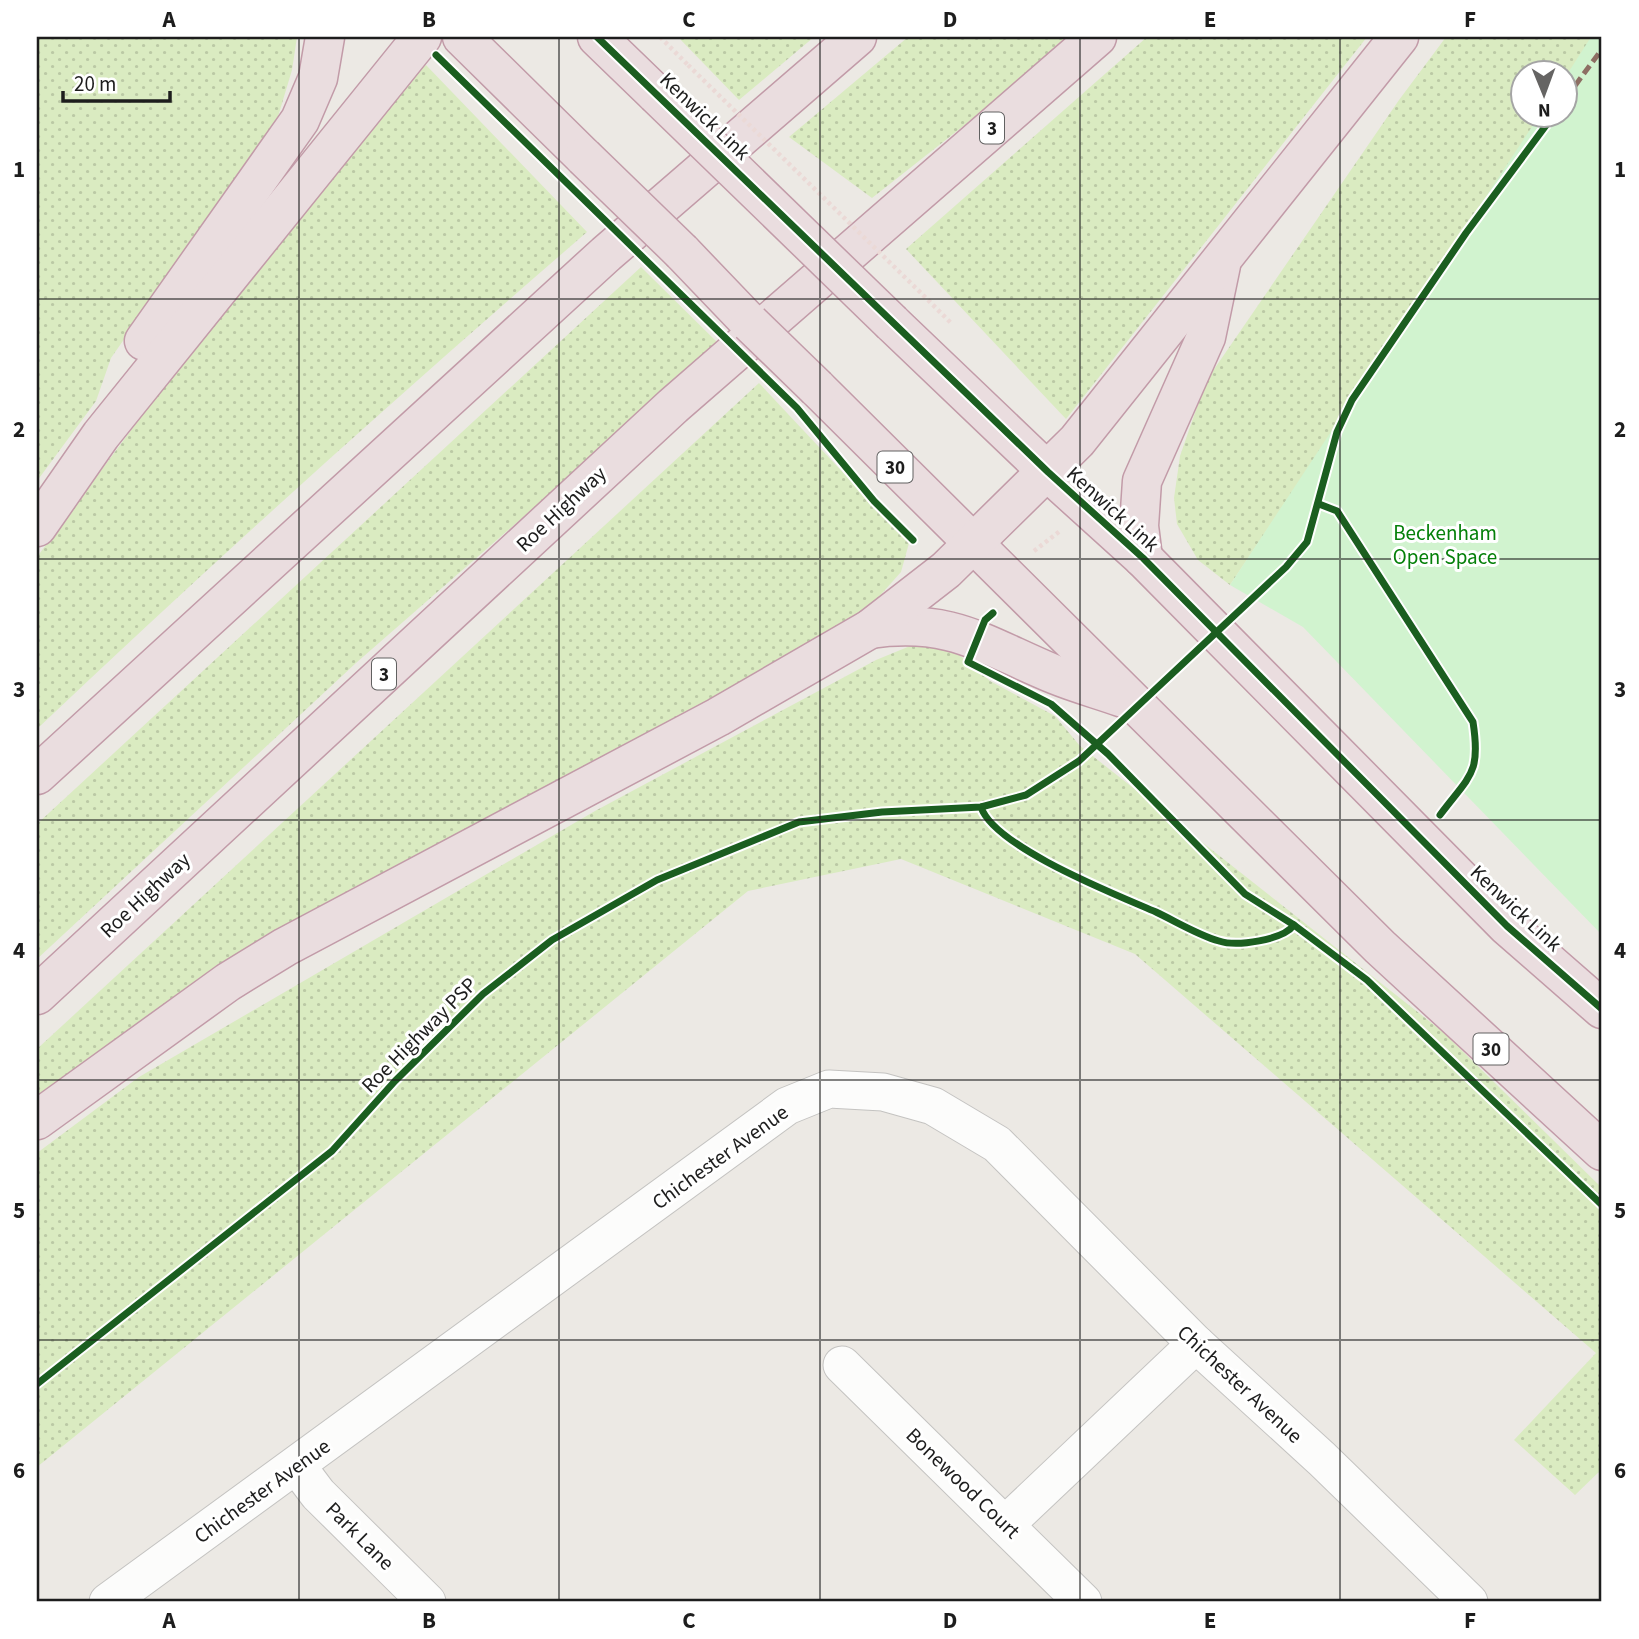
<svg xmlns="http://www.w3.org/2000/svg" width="1639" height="1639" viewBox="0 0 1639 1639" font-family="'Source Sans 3',sans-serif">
	<defs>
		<pattern id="grass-dots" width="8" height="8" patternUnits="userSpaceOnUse" patternTransform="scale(1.75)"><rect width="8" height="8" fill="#daebc1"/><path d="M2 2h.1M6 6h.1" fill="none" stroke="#bbc9a5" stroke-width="1.8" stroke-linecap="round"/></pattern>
	</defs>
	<rect width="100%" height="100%" fill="#ece9e4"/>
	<!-- grass -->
	<g fill="url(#grass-dots)">
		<polygon points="37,37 297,37 292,70 277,120 111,358 96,401 37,481"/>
		<polygon points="678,37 814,37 739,100"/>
		<polygon points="908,37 1066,37 976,116 872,198 789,137"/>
		<polygon points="1147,37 1367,37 1066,419 906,249"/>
		<polygon points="1446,37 1596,37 1566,82 1566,74 1524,74 1524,116 1543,116 1230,585 1198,560 1177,524 1174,498 1180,456 1206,381 1399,100"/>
		<path d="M426,65L587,232C400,394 216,559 37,729V557L292,213L386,99Z"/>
		<polygon points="641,267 720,345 356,663 37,959 37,824"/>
		<polygon points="759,383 909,543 901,572 868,609 37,1103 37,1049"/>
		<polygon points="915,644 950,647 990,681 1055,716 1080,746 1443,1032 1602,1188 1602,1469 1575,1495 1514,1440 1596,1353 1135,954 901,859 748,891 37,1467 37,1153 139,1077 595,811 876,660"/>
	</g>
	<!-- park -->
	<polygon fill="#d1f3cf" points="1591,37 1602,37 1602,935 1303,627 1230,585 1539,116 1566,116 1566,76"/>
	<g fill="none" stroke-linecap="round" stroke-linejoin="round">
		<!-- street casing -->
		<g stroke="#c4c3c1" stroke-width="39">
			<g id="street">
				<polyline points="842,1365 1083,1602"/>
				<polyline points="297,1466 318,1494 427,1602"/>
				<polyline points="1005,1525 1196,1344"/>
				<polyline points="108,1602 787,1106 829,1089 883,1092 933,1106 997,1144 1196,1344 1322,1459 1469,1602"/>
			</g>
		</g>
		<!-- highway casing -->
		<g stroke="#c29ba8" stroke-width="41">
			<g id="highway">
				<polyline points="462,37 584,157"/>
				<polyline points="597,37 656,94"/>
				<polyline points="682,252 750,323"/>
				<polyline points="892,323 1048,472 1143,558 1507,926 1602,1009"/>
				<polyline points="144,341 300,120 318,78 325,37"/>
				<polyline points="817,388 1380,947 1602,1151"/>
				<polyline points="37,527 101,435 422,37"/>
				<polyline points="1143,558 1139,526 1142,481 1206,337 1221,265"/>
				<path d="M870,629C952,617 985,646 1056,675C1078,684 1101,690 1123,698"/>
				<polyline points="37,775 606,254 857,37"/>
				<polyline points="37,995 673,406 1097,37"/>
				<polyline points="37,1120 228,982 285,947 718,717 870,629 946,570 1077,441 1399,37"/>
			</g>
		</g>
		<!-- path -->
		<g stroke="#ebd9d6" stroke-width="4.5" stroke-dasharray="3.5 3.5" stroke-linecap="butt">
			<polyline points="660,37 688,65"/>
			<polyline points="923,295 952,324"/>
			<polyline points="1034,551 1060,531"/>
		</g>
		<!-- street -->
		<use href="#street" stroke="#fcfcfb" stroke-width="37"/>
		<!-- highway -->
		<use href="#highway" stroke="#eadddf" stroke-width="38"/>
		<!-- highway-bridge casing -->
		<g stroke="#c29ba8" stroke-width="41" stroke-linecap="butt">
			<g id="highway-bridge">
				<polyline points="656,94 892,323"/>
				<polyline points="584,157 682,252"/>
				<polyline points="750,323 817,388"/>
			</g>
		</g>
		<!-- path-bridge -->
		<polyline stroke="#ebd9d6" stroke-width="4.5" stroke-dasharray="3.5 3.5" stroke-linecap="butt" points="688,65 923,295"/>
		<!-- highway-bridge -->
		<use href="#highway-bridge" stroke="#eadddf" stroke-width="38"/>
		<!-- quiet -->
		<polyline stroke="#8d6e63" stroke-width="5" stroke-dasharray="10 5" stroke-linecap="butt" points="1566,98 1602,49"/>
		<!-- cycleway casing -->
		<g stroke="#fff" stroke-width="11">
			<g id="cycleway">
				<polyline points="597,37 1048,472 1143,558 1507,926 1602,1009"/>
				<polyline points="436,55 797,408 874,501 913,540"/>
				<path d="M1319,504L1337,511L1473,722C1481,774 1470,775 1440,815"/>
				<polyline points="993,613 985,620 968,662 1051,704 1108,754 1245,894 1294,925 1367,980 1602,1205"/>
				<path d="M981,807C994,847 1117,895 1156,912C1177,922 1198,935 1219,941C1237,947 1283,940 1294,925"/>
				<polyline points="37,1384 332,1151 395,1081 483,994 552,940 657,880 799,822 882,812 981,807 1026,795 1079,761 1286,567 1307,542 1337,432 1352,400 1466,233 1553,116"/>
			</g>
		</g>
		<!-- cycleway -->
		<use href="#cycleway" stroke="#1b5e20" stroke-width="7"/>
	</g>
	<!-- grid -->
	<path fill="none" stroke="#1d1d1d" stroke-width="2" stroke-opacity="0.55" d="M299,37V1602M559,37V1602M820,37V1602M1080,37V1602M1340,37V1602M37,299H1602M37,559H1602M37,820H1602M37,1080H1602M37,1340H1602"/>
	<g text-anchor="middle" stroke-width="6" stroke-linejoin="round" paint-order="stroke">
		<!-- shield labels -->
		<g fill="#fff" stroke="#616161" stroke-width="2">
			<rect x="980" y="112.5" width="24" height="31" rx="5"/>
			<rect x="877.5" y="451.5" width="35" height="31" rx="5"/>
			<rect x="372" y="658.5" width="24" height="31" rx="5"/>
			<rect x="1473.5" y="1033.5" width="35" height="31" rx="5"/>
		</g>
		<g font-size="19" font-weight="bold" fill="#1d1d1d">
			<text x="992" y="135">3</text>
			<text x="895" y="474">30</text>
			<text x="384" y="681">3</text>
			<text x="1491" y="1056">30</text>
		</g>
		<!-- street labels -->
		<g font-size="21" fill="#1d1d1d" stroke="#fff">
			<text transform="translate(705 116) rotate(44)" y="7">Kenwick Link</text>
			<text transform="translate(561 509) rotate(-43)" y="7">Roe Highway</text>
			<text transform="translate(1113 509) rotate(42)" y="7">Kenwick Link</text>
			<text transform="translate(145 895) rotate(-43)" y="7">Roe Highway</text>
			<text transform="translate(1516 908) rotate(43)" y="7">Kenwick Link</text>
			<text transform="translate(419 1035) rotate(-45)" y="7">Roe Highway PSP</text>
			<text transform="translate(720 1157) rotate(-36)" y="7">Chichester Avenue</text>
			<text transform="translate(1240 1384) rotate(43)" y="7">Chichester Avenue</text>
			<text transform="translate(963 1483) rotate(44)" y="7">Bonewood Court</text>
			<text transform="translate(262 1491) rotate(-36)" y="7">Chichester Avenue</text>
			<text transform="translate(360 1536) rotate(45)" y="7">Park Lane</text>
		</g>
		<!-- park labels -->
		<g font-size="21" fill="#05800a" stroke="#fff">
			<text x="1445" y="540">Beckenham<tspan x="1445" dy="24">Open Space</tspan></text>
		</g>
	</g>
	<!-- border -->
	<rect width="1639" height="1639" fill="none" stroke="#ffffff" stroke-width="77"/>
	<!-- north arrow -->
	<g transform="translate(1544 94) rotate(179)"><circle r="33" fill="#ffffff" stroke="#a5a5a5" stroke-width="2"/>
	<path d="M0-5L12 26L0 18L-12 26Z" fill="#656463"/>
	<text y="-10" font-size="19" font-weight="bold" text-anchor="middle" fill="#1d1d1d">N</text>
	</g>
	<!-- scale -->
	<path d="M63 91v10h107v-10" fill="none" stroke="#1d1d1d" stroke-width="3.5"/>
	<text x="74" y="91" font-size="21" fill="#1d1d1d" stroke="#ffffff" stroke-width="5" paint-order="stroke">20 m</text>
	<rect x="38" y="38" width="1562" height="1562" fill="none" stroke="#1d1d1d" stroke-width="2.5"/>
	<g font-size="23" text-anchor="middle" font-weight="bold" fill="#1d1d1d">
		<text x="169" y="27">A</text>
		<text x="429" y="27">B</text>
		<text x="689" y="27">C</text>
		<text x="950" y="27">D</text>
		<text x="1210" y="27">E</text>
		<text x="1470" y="27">F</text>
		<text x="19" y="177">1</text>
		<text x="1620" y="177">1</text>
		<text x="19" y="437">2</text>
		<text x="1620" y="437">2</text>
		<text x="19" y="697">3</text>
		<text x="1620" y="697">3</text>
		<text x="19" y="958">4</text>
		<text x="1620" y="958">4</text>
		<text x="19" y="1218">5</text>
		<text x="1620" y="1218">5</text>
		<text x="19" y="1478">6</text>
		<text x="1620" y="1478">6</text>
		<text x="169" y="1628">A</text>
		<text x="429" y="1628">B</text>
		<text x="689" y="1628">C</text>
		<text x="950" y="1628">D</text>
		<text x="1210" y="1628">E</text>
		<text x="1470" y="1628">F</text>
	</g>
</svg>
